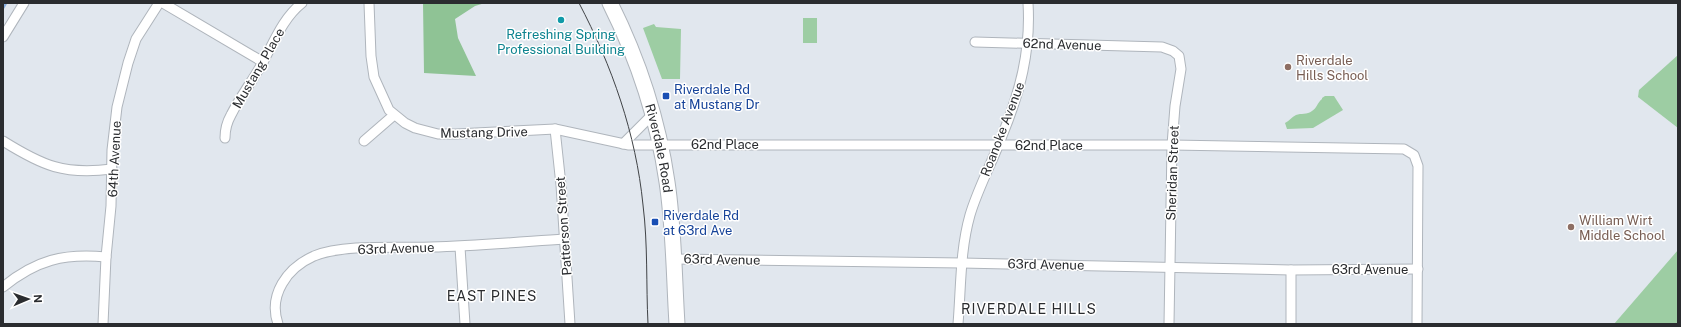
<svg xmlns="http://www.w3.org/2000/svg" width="1681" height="327" viewBox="0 0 1681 327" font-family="'Public Sans',sans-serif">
	<rect width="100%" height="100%" fill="#e1e7ee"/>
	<!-- green -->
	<g fill="#9dcda3">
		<rect x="803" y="18" width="14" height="25"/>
		<polygon points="654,24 656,27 681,29 680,79 662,79 643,28"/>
		<polygon points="1678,55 1678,128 1638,97 1639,90"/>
		<path d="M1325,96H1334L1343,110L1313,128L1287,129L1285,123C1289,121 1292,117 1296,115C1301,113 1307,115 1312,111C1317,108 1317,103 1322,99V98Z"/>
		<polygon points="1678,250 1678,324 1614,324"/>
	</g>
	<!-- forest -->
	<polygon fill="#8fc395" points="423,3 485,3 475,6 455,19 458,38 476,76 424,73"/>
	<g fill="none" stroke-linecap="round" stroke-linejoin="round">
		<!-- stream -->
		<polyline stroke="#84abdd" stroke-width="2.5" points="3,8 6,3"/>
		<!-- street casing -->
		<g stroke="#afb5bc" stroke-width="11">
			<g id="street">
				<polyline points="163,3 263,62"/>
				<polyline points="369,3 371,56 374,77 389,110 405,123 415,128 438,134 456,134 555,129 629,145 1172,145 1404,149 1414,155 1418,166 1417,324"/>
				<polyline points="3,37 24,3"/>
				<polyline points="975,42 1162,47 1173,51 1179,56 1181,69 1175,106 1172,145 1169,324"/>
				<polyline points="555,129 561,185 570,324"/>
				<path d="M225,138C225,130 227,122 231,115C240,97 253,80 263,62C274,42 283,18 302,3"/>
				<path d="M3,141C43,166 64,175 112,169"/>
				<polyline points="364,141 394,115"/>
				<polyline points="623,144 653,114"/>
				<polyline points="460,247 465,324"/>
				<polyline points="674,259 962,263 1291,270 1418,269"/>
				<path d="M3,287C36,260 64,253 106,257"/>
				<polyline points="103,324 106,257 111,206 112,150 117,107 128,63 136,39 159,3"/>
				<path d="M278,324C268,295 287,268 314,256C343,244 398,248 431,247C476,246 520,242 564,239"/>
				<path d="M958,324C961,288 960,250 970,215C978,188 992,163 1002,136C1020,92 1031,51 1028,3"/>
				<polyline points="1291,324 1291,270"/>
			</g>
		</g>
		<!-- primary casing -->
		<g stroke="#afb5bc" stroke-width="17">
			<g id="primary">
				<path id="s1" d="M610,3C638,59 658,120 667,182C674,228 674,277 677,324"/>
			</g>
		</g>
		<!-- street -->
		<use href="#street" stroke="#fff" stroke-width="9"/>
		<!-- primary -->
		<use href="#primary" stroke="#fff" stroke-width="15"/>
		<!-- tram -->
		<path stroke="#404346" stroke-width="1" d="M579,3C612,66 636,134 643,205C648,245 646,285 648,324"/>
	</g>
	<!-- markers -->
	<circle fill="#0f9aa8" stroke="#fff" stroke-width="1.5" cx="561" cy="20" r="4"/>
	<g fill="#8d6e63" stroke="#fff" stroke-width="1.5">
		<circle cx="1288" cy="67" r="4"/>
		<circle cx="1571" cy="227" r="4"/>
	</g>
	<g fill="#1a4fb4" stroke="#fff" stroke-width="1.5">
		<rect x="662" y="92" width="8" height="8" rx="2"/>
		<rect x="651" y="218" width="8" height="8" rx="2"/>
	</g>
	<g text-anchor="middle" stroke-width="3" stroke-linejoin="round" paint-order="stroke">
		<!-- culture labels -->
		<g font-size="13" fill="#0d838f" stroke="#fff">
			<text x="561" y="39">Refreshing Spring<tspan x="561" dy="15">Professional Building</tspan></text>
		</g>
		<!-- street labels -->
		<g font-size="13" fill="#2a2c2f" stroke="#fff">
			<text transform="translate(1062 44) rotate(2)" y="5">62nd Avenue</text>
			<text transform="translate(258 68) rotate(-60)" y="5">Mustang Place</text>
			<text transform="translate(1002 129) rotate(-69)" y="5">Roanoke Avenue</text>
			<text transform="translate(484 132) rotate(-1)" y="5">Mustang Drive</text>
			<text x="725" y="149">62nd Place</text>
			<text x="1049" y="150">62nd Place</text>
			<text dy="5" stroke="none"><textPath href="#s1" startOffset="154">Riverdale Road</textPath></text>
			<text transform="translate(114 159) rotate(-87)" y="5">64th Avenue</text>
			<text transform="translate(1172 173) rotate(-88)" y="5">Sheridan Street</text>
			<text transform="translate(563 226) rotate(-94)" y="5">Patterson Street</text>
			<text transform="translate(396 248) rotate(-2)" y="5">63rd Avenue</text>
			<text transform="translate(722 259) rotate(1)" y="5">63rd Avenue</text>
			<text transform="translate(1046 264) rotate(1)" y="5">63rd Avenue</text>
			<text x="1370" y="274">63rd Avenue</text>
		</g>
		<!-- education labels -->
		<g font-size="13" fill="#785e54" stroke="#fff" text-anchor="start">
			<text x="1296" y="65">Riverdale<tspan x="1296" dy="15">Hills School</tspan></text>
			<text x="1579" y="225">William Wirt<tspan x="1579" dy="15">Middle School</tspan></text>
		</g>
		<!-- transit labels -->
		<g font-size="13" fill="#164399" stroke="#fff" text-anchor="start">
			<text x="674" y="94">Riverdale Rd<tspan x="674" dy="15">at Mustang Dr</tspan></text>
			<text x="663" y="220">Riverdale Rd<tspan x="663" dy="15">at 63rd Ave</tspan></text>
		</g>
		<!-- neighbourhood labels -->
		<g font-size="14" letter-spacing="1" fill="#2a2c2f" stroke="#fff">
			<text x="492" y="301">EAST PINES</text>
			<text x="1029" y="314">RIVERDALE HILLS</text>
		</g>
	</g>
	<!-- border -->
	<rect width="1681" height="327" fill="none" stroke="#2a2c2f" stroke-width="8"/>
	<!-- north arrow -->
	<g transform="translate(28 299) rotate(88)" stroke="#ffffff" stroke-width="3" paint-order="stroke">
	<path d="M0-3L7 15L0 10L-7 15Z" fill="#2a2c2f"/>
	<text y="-6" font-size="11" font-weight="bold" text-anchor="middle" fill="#2a2c2f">N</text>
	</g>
</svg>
